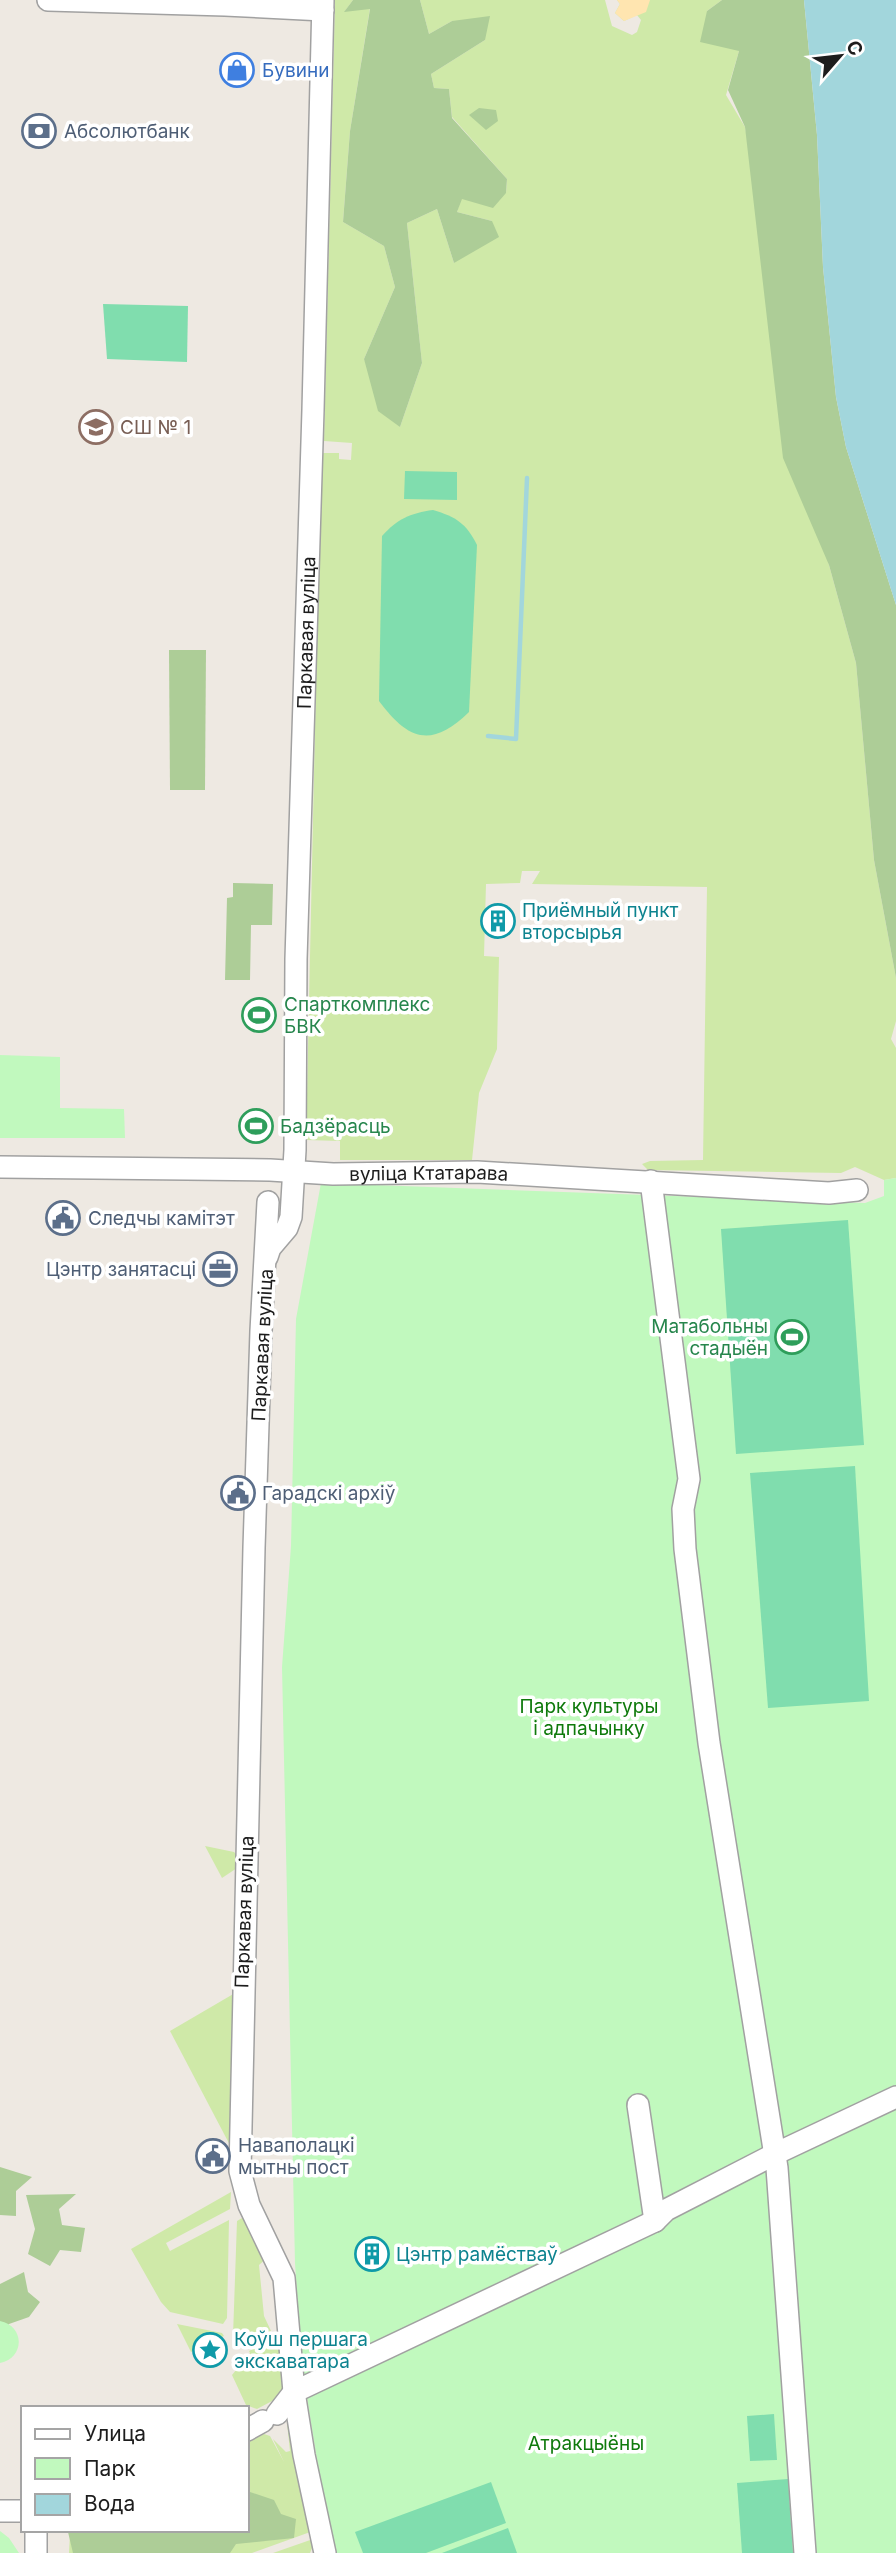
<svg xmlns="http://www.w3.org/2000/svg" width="896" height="2553" viewBox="0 0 896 2553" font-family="Inter,sans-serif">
	<rect width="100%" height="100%" fill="#eee9e2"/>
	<!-- grass -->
	<g fill="#cfe9a8">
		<polygon points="335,0 353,0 345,11 370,8 350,131 343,222 384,246 395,287 364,359 400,427 422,363 407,223 437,209 454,263 492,221 457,212 461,199 506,193 507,179 452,117 449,89 434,88 431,74 485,40 452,21 429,34 420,0 605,0 612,26 632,35 637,32 641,20 637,15 624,21 615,13 620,4 617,0 722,0 707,11 739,51 726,95 745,127 829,565 856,663 874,860 896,978 896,1021 891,1039 896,1048 896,1178 884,1180 855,1167 841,1173 648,1170 642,1164 650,1161 703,1160 707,887 532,884 540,871 522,871 520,883 486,884 484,956 499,957 497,1049 479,1093 472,1160 340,1160 340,1141 306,1140 321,453 339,453 339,459 351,460 352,443 324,441"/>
		<polygon points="205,1846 234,1852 237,1855 237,1868 222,1878"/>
		<polygon points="235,1993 232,2149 170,2031"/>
		<polygon points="231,2192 230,2209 166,2243 170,2251 229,2220 227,2318 223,2324 170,2312 161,2302 131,2249"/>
		<polygon points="242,2218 247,2219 268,2257 259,2265 264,2316 271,2331 246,2344 233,2336 237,2221"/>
		<polygon points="177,2324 222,2333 224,2336 191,2352"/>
		<polygon points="283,2334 289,2392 257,2409 246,2405 232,2375 250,2353 249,2351"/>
		<polygon points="291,2421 313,2531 252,2553 69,2553 70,2534 85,2530 247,2530 247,2443 264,2434 270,2436 284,2462 273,2439 286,2452 290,2451 287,2423"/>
		<polygon points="316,2538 310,2553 273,2553"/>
	</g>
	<!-- forest -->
	<g fill="#adcd97">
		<polygon points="353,0 420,0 429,34 452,21 490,16 485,40 431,74 434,88 449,89 452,118 507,179 506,193 493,208 462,199 457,212 492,221 499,237 454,263 437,209 407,223 422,363 400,427 378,411 364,359 395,287 384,246 343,222 350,131 370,9 344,12"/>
		<polygon points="722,0 804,0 817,135 823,267 836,397 846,447 896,605 896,978 874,860 856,663 829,565 783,458 745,127 728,90 739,51 700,42 707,11"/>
		<polygon points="479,108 496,110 498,121 486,130 469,115"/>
		<polygon points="169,650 206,650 205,790 170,790"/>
		<polygon points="233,883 273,884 272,925 251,925 250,980 225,980 227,898 233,897"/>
		<polygon points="0,2167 32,2177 16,2191 16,2216 0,2215"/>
		<polygon points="76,2194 59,2209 62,2225 85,2228 81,2252 60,2250 50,2266 28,2254 35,2229 26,2195"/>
		<polygon points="24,2272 28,2292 40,2302 29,2317 9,2324 0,2335 0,2284"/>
		<polygon points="250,2492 274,2500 281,2514 296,2519 294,2538 236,2544 230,2553 73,2553 68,2532 105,2530 108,2533 112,2530 247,2530 247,2496"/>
	</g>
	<!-- sand -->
	<polygon fill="#ffe5b0" points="617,0 650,0 646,12 624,21 615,13 620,4"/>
	<!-- park -->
	<g fill="#c1f9be">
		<polygon points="0,1055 60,1057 60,1108 124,1109 125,1138 0,1138"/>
		<polygon points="896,1178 896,2553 332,2553 302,2367 295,2263 282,1667 291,1546 296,1319 321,1183 865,1203 884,1196 884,1180"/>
		<path d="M0,2321C25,2326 25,2358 0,2363Z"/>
		<polygon points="0,2531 9,2538 19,2553 0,2553"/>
	</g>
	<!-- pitch -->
	<g fill="#80ddae">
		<polygon points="103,304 188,306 187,362 107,359"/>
		<polygon points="405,471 457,472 457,500 404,499"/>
		<path d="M433,510C456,517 466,523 477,545L469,712C431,749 408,740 379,701L382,536C397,519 411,513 433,510Z"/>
		<polygon points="848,1220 864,1445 736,1454 721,1229"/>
		<polygon points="855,1466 869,1701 768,1708 750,1473"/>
		<polygon points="774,2414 777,2460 750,2461 747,2416"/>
		<polygon points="788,2479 793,2553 742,2553 737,2483"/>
		<polygon points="491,2482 506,2523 426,2553 363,2553 355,2532"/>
		<polygon points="508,2528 517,2553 442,2553"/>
	</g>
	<!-- water -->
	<polygon fill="#a2d6dc" points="804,0 896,0 896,605 846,447 836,397 823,267 817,135"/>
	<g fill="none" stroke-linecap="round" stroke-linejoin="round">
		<!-- stream -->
		<polyline stroke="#a2d6dc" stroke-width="4.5" points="488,736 516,739 527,478"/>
		<!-- minor casing -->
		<g stroke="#a1a1a1" stroke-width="24">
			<g id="minor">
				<polyline points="48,0 225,5 323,10"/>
				<path id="s1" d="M0,1167L270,1170L333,1174L477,1172L829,1193L857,1190"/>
				<polyline points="651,1181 689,1479 683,1509 685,1549 709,1743 777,2168 805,2553"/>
				<polyline points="268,1202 261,1331 254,1548 240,2171 249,2205 284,2278 294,2392 304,2455 325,2553"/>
				<path id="s2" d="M267,1257L270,1248L287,1228L291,1217L295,1150L296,959L313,410L323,0"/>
				<polyline points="638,2105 655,2221"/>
				<polyline points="277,2414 294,2392 655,2221 666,2210 775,2154 896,2097"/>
				<polyline points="247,2430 263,2421"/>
				<polyline points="0,2511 23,2511"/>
				<polyline points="36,2553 36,2530"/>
			</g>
		</g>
		<!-- minor -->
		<use href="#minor" stroke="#fff" stroke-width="21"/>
	</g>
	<!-- icons -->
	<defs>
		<g id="shop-ring" transform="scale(1.75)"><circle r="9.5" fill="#fff" stroke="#3f7fe0" stroke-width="1.5"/><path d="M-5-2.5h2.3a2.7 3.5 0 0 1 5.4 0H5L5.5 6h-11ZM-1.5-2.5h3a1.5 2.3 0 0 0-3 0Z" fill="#3f7fe0"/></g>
		<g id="bank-ring" transform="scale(1.75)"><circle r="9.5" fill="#fff" stroke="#5c6f8a" stroke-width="1.5"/><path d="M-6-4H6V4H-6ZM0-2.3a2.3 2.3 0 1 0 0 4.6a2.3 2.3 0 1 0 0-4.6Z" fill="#5c6f8a"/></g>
		<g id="school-ring" transform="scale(1.75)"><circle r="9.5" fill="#fff" stroke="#8d6e63" stroke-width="1.5"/><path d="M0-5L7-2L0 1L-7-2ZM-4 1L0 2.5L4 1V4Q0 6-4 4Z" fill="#8d6e63"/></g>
		<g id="building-ring" transform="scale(1.75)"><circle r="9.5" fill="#fff" stroke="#0f9aa8" stroke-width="1.5"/><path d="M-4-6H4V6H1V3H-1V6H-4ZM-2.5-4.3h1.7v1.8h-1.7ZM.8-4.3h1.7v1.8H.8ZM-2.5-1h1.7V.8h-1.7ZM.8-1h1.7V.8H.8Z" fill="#0f9aa8"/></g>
		<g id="stadium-ring" transform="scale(1.75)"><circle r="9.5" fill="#fff" stroke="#2e9e5b" stroke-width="1.5"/><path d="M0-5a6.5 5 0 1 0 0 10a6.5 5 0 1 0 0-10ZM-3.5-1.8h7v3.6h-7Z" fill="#2e9e5b"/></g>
		<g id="civic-ring" transform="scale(1.75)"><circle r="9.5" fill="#fff" stroke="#5c6f8a" stroke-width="1.5"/><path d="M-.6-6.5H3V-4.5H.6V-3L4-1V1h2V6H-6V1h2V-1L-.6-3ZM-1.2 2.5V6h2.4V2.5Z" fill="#5c6f8a"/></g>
		<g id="office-ring" transform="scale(1.75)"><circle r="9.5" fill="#fff" stroke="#5c6f8a" stroke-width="1.5"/><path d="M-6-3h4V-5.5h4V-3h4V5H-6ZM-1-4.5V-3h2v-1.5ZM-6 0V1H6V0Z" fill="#5c6f8a"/></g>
		<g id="sight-ring" transform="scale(1.75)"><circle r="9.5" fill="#fff" stroke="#0f9aa8" stroke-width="1.5"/><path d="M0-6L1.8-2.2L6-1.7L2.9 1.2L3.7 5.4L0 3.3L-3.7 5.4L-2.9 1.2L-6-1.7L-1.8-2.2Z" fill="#0f9aa8"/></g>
	</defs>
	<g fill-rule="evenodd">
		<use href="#shop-ring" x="237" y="70"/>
		<use href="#bank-ring" x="39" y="131"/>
		<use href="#school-ring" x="96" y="427"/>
		<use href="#building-ring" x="498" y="921"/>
		<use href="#stadium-ring" x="259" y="1015"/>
		<use href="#stadium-ring" x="256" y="1126"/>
		<use href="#civic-ring" x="63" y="1218"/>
		<use href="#office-ring" x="220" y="1269"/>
		<use href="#stadium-ring" x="792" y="1337"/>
		<use href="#civic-ring" x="238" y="1493"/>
		<use href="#civic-ring" x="213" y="2156"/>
		<use href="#building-ring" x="372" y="2254"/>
		<use href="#sight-ring" x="210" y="2350"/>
	</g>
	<g text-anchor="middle" stroke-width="7" stroke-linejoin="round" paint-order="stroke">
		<!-- shop labels -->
		<g font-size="19" fill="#366cbe" stroke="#fff" text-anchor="start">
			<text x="262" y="77">Бувини</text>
		</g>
		<!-- service labels -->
		<g font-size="19" fill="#4e5e75" stroke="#fff" text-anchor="start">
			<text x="64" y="138">Абсолютбанк</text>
			<text x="88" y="1225">Следчы камітэт</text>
			<text x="196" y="1276" text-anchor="end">Цэнтр занятасці</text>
			<text x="262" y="1500">Гарадскі архіў</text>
			<text x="238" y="2152">Наваполацкі<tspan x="238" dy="22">мытны пост</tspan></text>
		</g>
		<!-- education labels -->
		<g font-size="19" fill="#785e54" stroke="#fff" text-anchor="start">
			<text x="120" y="434">СШ № 1</text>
		</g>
		<!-- street labels -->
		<g font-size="19" fill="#1d1d1d" stroke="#fff">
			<text dy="7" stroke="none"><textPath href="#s2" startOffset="632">Паркавая вуліца</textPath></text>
			<text dy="7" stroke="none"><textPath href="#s1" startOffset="429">вуліца Ктатарава</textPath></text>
			<text transform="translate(262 1345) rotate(-87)" y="7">Паркавая вуліца</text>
			<text transform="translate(244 1912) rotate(-88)" y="7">Паркавая вуліца</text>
		</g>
		<!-- culture labels -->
		<g font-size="19" fill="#0d838f" stroke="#fff" text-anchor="start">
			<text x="522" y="917">Приёмный пункт<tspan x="522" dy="22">вторсырья</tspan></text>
			<text x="396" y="2261">Цэнтр рамёстваў</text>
			<text x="234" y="2346">Коўш першага<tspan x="234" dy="22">экскаватара</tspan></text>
		</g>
		<!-- leisure labels -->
		<g font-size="19" fill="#27864d" stroke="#fff" text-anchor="start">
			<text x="284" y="1011">Спарткомплекс<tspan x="284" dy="22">БВК</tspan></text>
			<text x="280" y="1133">Бадзёрасць</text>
			<text x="768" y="1333" text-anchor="end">Матабольны<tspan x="768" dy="22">стадыён</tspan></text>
		</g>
		<!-- park labels -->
		<g font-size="19" fill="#0f7a0c" stroke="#fff">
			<text x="589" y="1713">Парк культуры<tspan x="589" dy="22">і адпачынку</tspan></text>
			<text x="586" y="2450">Атракцыёны</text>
		</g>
	</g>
	<!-- legend -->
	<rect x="21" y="2406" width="228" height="126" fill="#ffffff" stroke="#a5a5a5" stroke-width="2"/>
	<rect x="35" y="2429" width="35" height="10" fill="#ffffff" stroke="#a5a5a5" stroke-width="2"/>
	<text x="84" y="2441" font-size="21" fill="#1d1d1d">Улица</text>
	<rect x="35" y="2458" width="35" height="21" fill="#c1f9be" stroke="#a5a5a5" stroke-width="2"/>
	<text x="84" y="2476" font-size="21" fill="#1d1d1d">Парк</text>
	<rect x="35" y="2494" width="35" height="21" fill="#a2d6dc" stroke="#a5a5a5" stroke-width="2"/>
	<text x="84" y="2511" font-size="21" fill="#1d1d1d">Вода</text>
	<!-- north arrow -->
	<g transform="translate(840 56) rotate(62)" stroke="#ffffff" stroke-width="5" paint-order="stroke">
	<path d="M0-5L12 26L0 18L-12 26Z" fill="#1d1d1d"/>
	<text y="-10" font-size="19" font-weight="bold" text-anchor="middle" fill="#1d1d1d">С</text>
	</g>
</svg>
